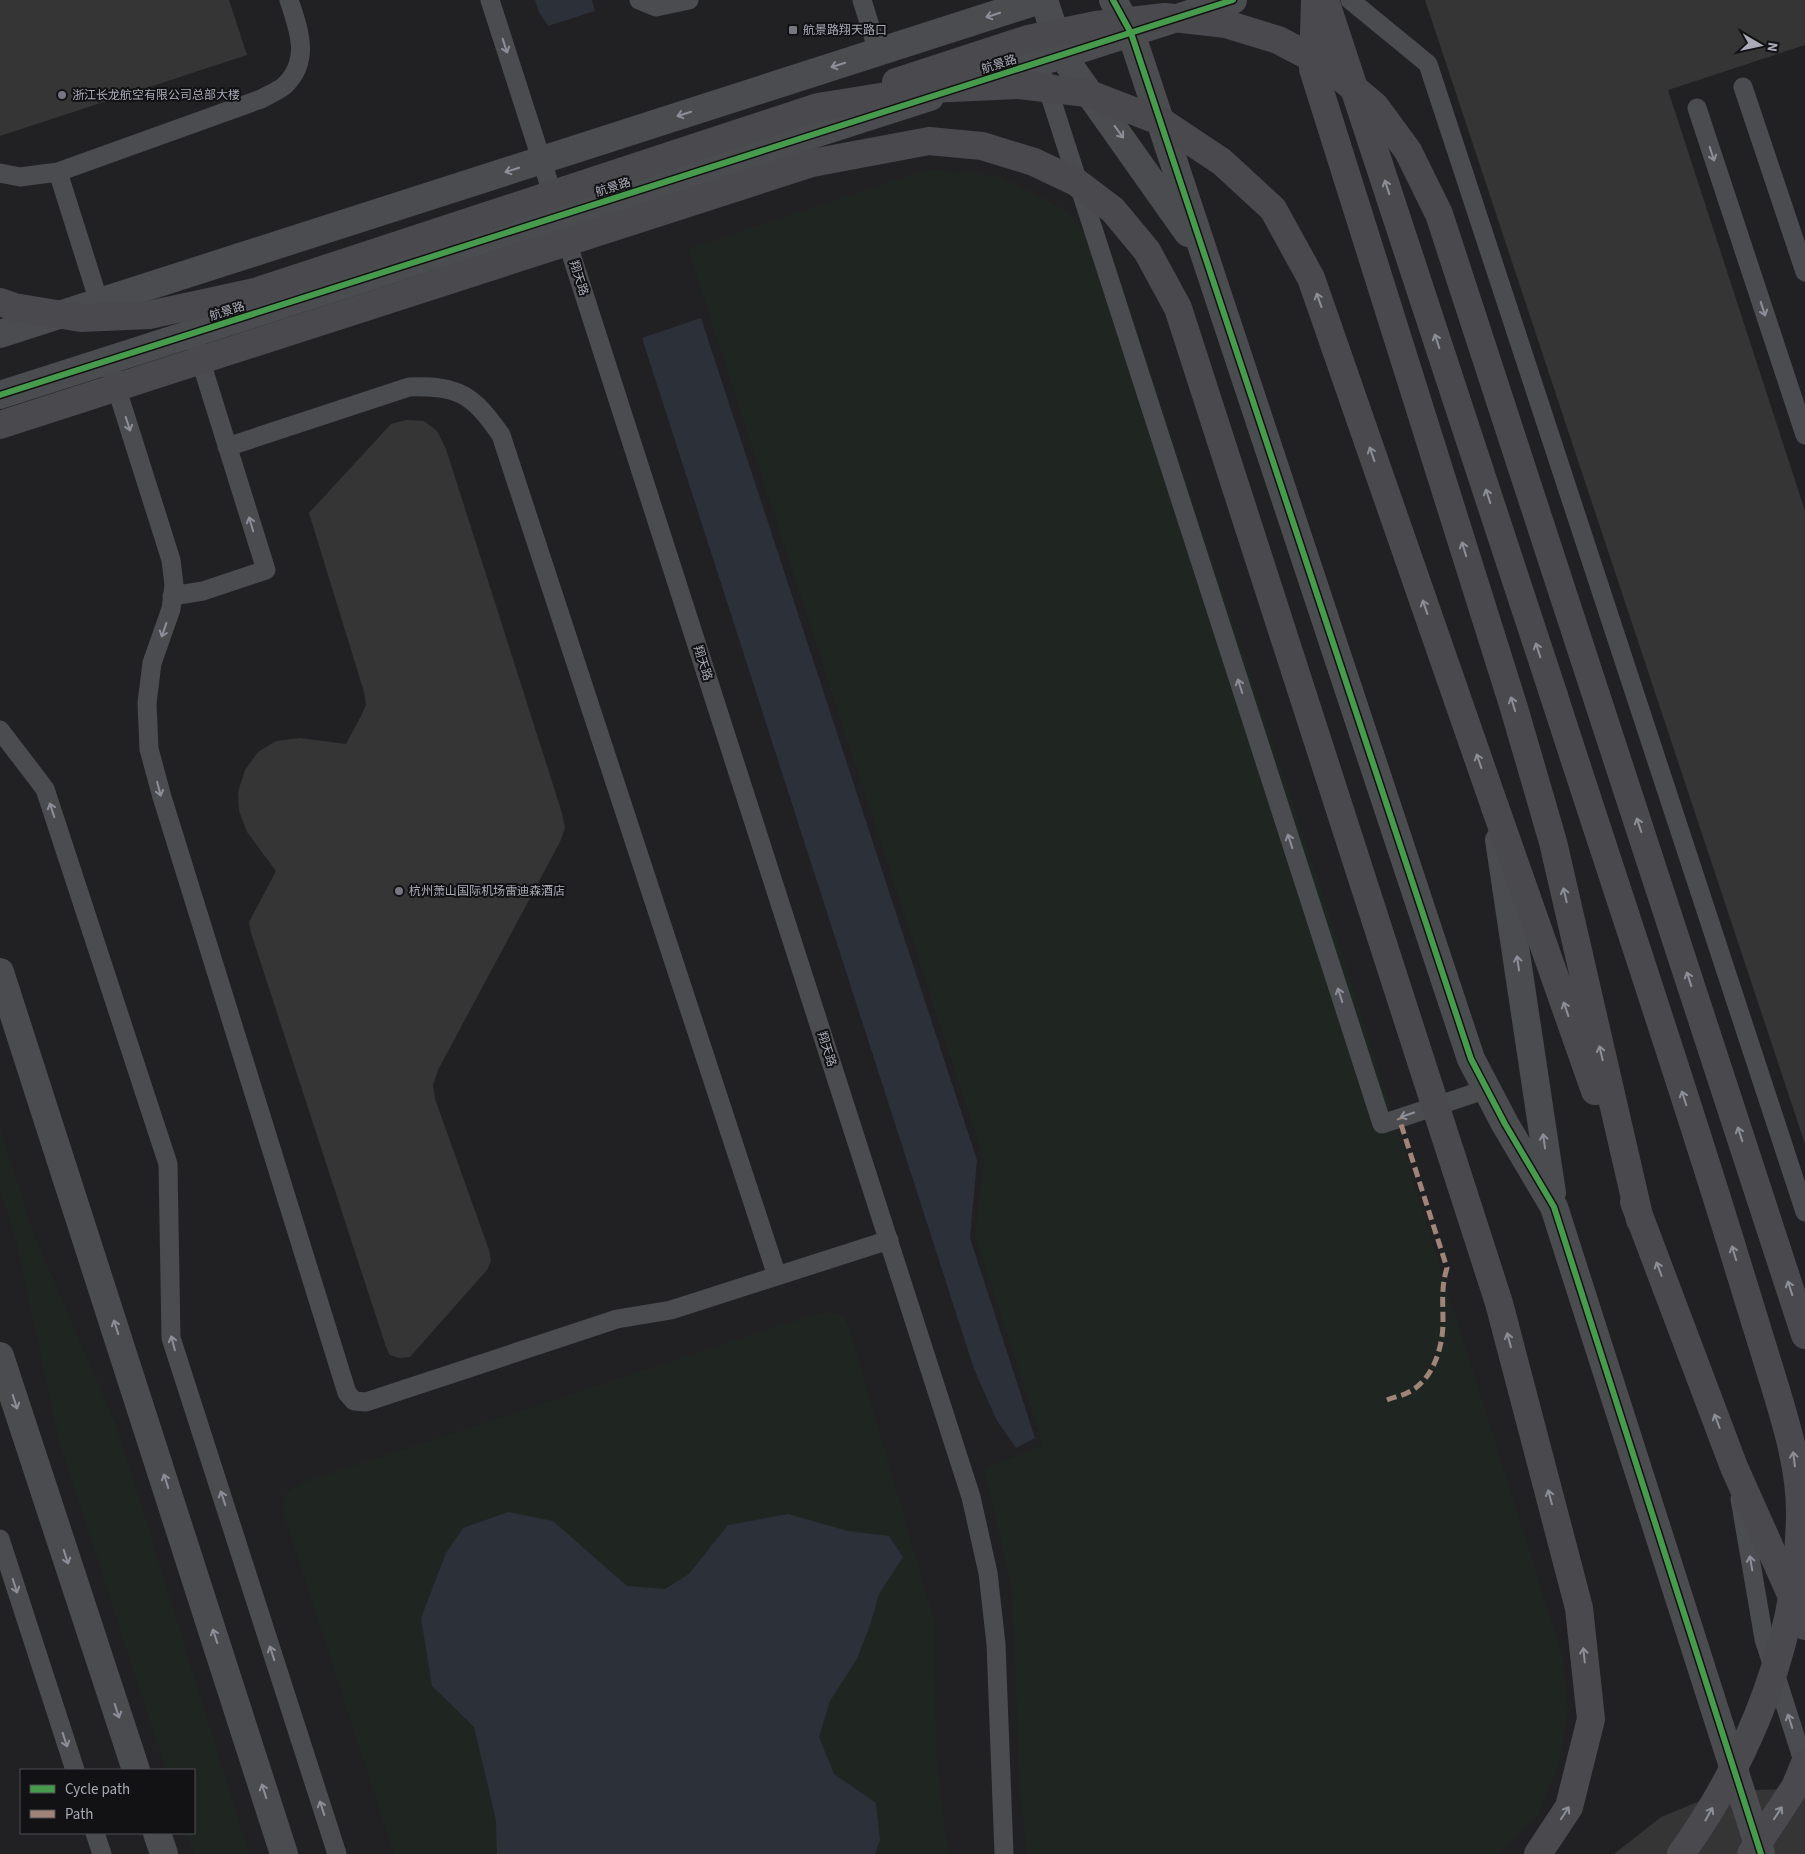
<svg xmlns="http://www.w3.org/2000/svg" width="1805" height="1854" font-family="'Source Sans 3','Noto Sans SC',sans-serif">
<rect width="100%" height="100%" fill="#171717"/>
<path fill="#212123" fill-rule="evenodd" d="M0 0H1805V1854H0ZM21 1770H194V1833H21Z"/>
<path fill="#1f2621" d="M930 169 1001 177 1062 208 1114 260 1343 957 1563 1658 1568 1713 1558 1765 1538 1815 1499 1854H1027L1020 1791 1012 1587 984 1469 1043 1445 975 1237 984 1160 688 249Z
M0 1128 33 1232 117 1427 249 1854H194L187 1833H194V1770H166L60 1444 16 1240 0 1190Z
M830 1312 843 1316 850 1330 934 1621 936 1754 948 1854H394L283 1512C283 1491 289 1489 307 1481L813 1315Z"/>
<path fill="#2b3039" d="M535 0H592L595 11 548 26 539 12Z
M701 318 977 1160 970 1238 1035 1438 1016 1448 996 1419 974 1369 642 338Z
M508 1512 553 1521 627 1586 665 1589 689 1574 728 1525 788 1514 848 1531 889 1536 903 1557 879 1594 871 1622 857 1659 830 1701 819 1737 834 1774 876 1803 880 1840 875 1854H497L496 1820 474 1727 432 1686 421 1618 446 1553 463 1528Z"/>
<path fill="#353536" d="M0 0H229L247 55 0 136Z
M1425 0H1805V45L1668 90 1805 511V1144Z
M406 420 424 421 437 431 446 449 562 813 565 828 560 842 438 1070 433 1085 435 1099 489 1250 491 1261 487 1270 417 1349 410 1357 399 1358 390 1355 386 1347 251 933 249 922 276 871 247 832 239 811 238 792 245 770 258 752 276 741 300 738 346 744 361 716 366 705 364 692 309 513 391 424Z
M1784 1789 1805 1795V1854H1614L1661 1817 1724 1791Z"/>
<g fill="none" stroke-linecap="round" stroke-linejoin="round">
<path stroke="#4b4c50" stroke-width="19" d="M490 0 556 205
M639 0 656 7 689 0
M862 0 878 52
M1350 0 1428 64 1805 1212
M1045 80 1382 1124 1487 1089
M1743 87 1805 272
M1697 108 1805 435
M58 172 99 302
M0 173 20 177 58 172 261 99C268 95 278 91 284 86 311 61 299 30 289 0
M564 232 971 1497 988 1573 996 1644 1004 1854
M108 361 171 560 174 585 171 609 152 663 147 703 149 749 162 797 347 1393 354 1401 366 1402 617 1319 671 1310 889 1240
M227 447 409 387C459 385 473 395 501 435L777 1276
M172 596 203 591 266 570 197 349
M0 730 45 789 168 1164 171 1338 337 1854
M1740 1499 1764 1639 1805 1767
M0 1539 75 1770
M95 1833 102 1854"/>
<path stroke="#4b4c50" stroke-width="28" d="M1044 0 1062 55 1188 233
M1113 0 1131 33 1471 1059 1505 1124 1554 1207 1761 1854
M975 83 1233 0
M0 334 1040 0
M0 395 930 97
M1499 840 1552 1193
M0 972 284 1854
M0 1356 136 1770
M157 1833 164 1854"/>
<path stroke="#4a4a4e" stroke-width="28" d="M1315 0 1313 69 1514 708 1553 842 1640 1220
M1325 0 1554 696
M1495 807 1595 1091
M1634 1202 1734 1467 1805 1626"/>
<path stroke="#4a4a4e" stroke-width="28" d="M896 82 1028 39 1096 25 1165 17 1226 24 1278 40 1326 65 1375 106 1408 151 1439 214 1805 1335
M0 302 14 307 81 318 149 315 255 292 818 107 930 89 1019 85 1087 93 1162 122 1222 162 1273 209 1311 278 1495 807
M0 425 812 163 929 141 982 146 1034 162 1076 182 1113 210 1147 251 1178 308 1499 1303 1579 1608 1591 1719 1569 1807 1538 1854
M1554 696C1615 885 1679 1073 1737 1263 1749 1302 1761 1341 1773 1380 1786 1423 1800 1467 1800 1512 1799 1635 1752 1755 1681 1854
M1751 1854 1795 1787 1805 1763"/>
<path stroke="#a18479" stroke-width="5" stroke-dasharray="10 5" stroke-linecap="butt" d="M1387 1400C1394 1397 1402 1396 1409 1392 1433 1380 1443 1347 1443 1322 1443 1302 1441 1287 1447 1268L1399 1118"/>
<g stroke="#121113" stroke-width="9">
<path id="cycleway" d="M1113 0 1131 33 1471 1059 1505 1124 1554 1207 1761 1854
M0 395 1233 0"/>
</g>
<use href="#cycleway" stroke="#469c4c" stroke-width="6"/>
</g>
<defs><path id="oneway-shaft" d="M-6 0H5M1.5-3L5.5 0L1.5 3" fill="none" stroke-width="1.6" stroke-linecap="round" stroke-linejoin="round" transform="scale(1.25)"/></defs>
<g stroke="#8d8e99">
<use href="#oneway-shaft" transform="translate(993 15) rotate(162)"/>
<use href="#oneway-shaft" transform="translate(505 46) rotate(72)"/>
<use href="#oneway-shaft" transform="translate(838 65) rotate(162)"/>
<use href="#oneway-shaft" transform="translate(684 114) rotate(162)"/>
<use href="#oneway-shaft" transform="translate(1119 132) rotate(54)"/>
<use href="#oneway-shaft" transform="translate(1712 154) rotate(72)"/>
<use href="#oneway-shaft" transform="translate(512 170) rotate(162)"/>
<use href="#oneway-shaft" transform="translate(1763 309) rotate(72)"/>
<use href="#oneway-shaft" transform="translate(128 424) rotate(72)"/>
<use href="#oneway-shaft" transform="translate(251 524) rotate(-107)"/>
<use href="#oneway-shaft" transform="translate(164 630) rotate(109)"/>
<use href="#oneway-shaft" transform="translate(1240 686) rotate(-108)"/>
<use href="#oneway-shaft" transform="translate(159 789) rotate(75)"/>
<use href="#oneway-shaft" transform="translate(52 810) rotate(-108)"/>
<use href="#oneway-shaft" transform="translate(1290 841) rotate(-108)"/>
<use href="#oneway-shaft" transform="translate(1518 963) rotate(-98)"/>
<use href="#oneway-shaft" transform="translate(1340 995) rotate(-108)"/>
<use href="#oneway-shaft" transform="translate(1407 1115) rotate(161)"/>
<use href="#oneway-shaft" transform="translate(1544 1141) rotate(-98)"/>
<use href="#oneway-shaft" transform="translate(116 1327) rotate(-108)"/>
<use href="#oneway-shaft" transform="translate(173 1343) rotate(-105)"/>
<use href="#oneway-shaft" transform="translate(15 1402) rotate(72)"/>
<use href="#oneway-shaft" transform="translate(166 1481) rotate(-108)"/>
<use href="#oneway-shaft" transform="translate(223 1498) rotate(-108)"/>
<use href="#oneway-shaft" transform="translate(66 1557) rotate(72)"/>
<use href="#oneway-shaft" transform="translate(1751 1563) rotate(-100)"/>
<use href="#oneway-shaft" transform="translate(15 1586) rotate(72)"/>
<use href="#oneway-shaft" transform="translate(215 1636) rotate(-108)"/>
<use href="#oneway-shaft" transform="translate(272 1653) rotate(-108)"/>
<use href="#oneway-shaft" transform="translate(117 1711) rotate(72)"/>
<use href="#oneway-shaft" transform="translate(1790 1721) rotate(-108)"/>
<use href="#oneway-shaft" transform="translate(65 1740) rotate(72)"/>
<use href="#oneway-shaft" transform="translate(264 1791) rotate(-108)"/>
<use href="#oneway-shaft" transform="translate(322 1808) rotate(-108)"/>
</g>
<g stroke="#8c8e98">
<use href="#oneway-shaft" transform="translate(1387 187) rotate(-108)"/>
<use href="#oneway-shaft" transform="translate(1319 300) rotate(-109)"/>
<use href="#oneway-shaft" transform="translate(1437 341) rotate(-108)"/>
<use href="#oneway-shaft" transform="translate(1372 454) rotate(-109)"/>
<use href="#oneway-shaft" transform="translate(1488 496) rotate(-108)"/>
<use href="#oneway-shaft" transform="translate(1464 549) rotate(-107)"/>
<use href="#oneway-shaft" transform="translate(1425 607) rotate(-109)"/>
<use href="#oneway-shaft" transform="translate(1538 650) rotate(-108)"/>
<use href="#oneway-shaft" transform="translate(1513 704) rotate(-107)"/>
<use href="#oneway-shaft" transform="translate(1479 761) rotate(-109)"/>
<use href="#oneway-shaft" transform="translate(1639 825) rotate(-108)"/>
<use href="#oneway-shaft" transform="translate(1565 895) rotate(-103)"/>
<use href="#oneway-shaft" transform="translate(1689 979) rotate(-108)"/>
<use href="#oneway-shaft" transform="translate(1566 1009) rotate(-109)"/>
<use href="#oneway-shaft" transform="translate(1601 1053) rotate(-103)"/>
<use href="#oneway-shaft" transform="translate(1684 1098) rotate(-108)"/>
<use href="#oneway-shaft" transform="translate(1740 1134) rotate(-108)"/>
<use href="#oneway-shaft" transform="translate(1734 1253) rotate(-107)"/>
<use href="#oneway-shaft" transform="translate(1659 1269) rotate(-111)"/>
<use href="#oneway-shaft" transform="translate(1790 1288) rotate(-108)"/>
<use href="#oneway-shaft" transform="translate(1509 1340) rotate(-105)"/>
<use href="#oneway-shaft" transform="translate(1717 1421) rotate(-111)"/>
<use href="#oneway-shaft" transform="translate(1794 1459) rotate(-97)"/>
<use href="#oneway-shaft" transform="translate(1550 1497) rotate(-105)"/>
<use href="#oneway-shaft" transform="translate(1584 1655) rotate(-96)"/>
<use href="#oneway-shaft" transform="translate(1565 1813) rotate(-57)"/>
<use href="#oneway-shaft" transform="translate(1778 1813) rotate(-57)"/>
<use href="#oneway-shaft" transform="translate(1709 1814) rotate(-61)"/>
</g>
<g fill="#767780" stroke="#121113" stroke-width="2">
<rect x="788" y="25" width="10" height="10" rx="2.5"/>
<circle cx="62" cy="95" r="5"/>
<circle cx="399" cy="891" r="5"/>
</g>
<g text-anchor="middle" stroke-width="4" stroke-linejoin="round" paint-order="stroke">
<g font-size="12" fill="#a9abb8" stroke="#121113" text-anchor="start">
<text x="803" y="34">航景路翔天路口</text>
<text x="72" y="99">浙江长龙航空有限公司总部大楼</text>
<text x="409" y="895">杭州萧山国际机场雷迪森酒店</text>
</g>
<g font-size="12" fill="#a9abb8" stroke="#121113">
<text transform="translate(999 64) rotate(-18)" y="4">航景路</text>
<text transform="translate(613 187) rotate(-18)" y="4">航景路</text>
<text transform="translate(579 278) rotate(72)" y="4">翔天路</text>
<text transform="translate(227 311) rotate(-18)" y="4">航景路</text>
<text transform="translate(703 663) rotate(72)" y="4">翔天路</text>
<text transform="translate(827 1049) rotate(72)" y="4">翔天路</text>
</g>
</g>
<rect x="20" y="1769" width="175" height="65" fill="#121113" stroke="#4e4f55"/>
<rect x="30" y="1785" width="25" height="8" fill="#469c4c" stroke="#4e4f55"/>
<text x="65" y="1794" font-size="15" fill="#a9abb8">Cycle path</text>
<rect x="30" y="1810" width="25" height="8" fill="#a18479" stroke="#4e4f55"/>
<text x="65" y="1819" font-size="15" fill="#a9abb8">Path</text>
<g transform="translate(1760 45) rotate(99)" stroke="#121113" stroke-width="4" paint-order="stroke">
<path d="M0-4L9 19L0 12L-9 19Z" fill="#a9abb8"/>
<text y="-8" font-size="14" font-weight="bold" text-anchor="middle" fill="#a9abb8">N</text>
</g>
</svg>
